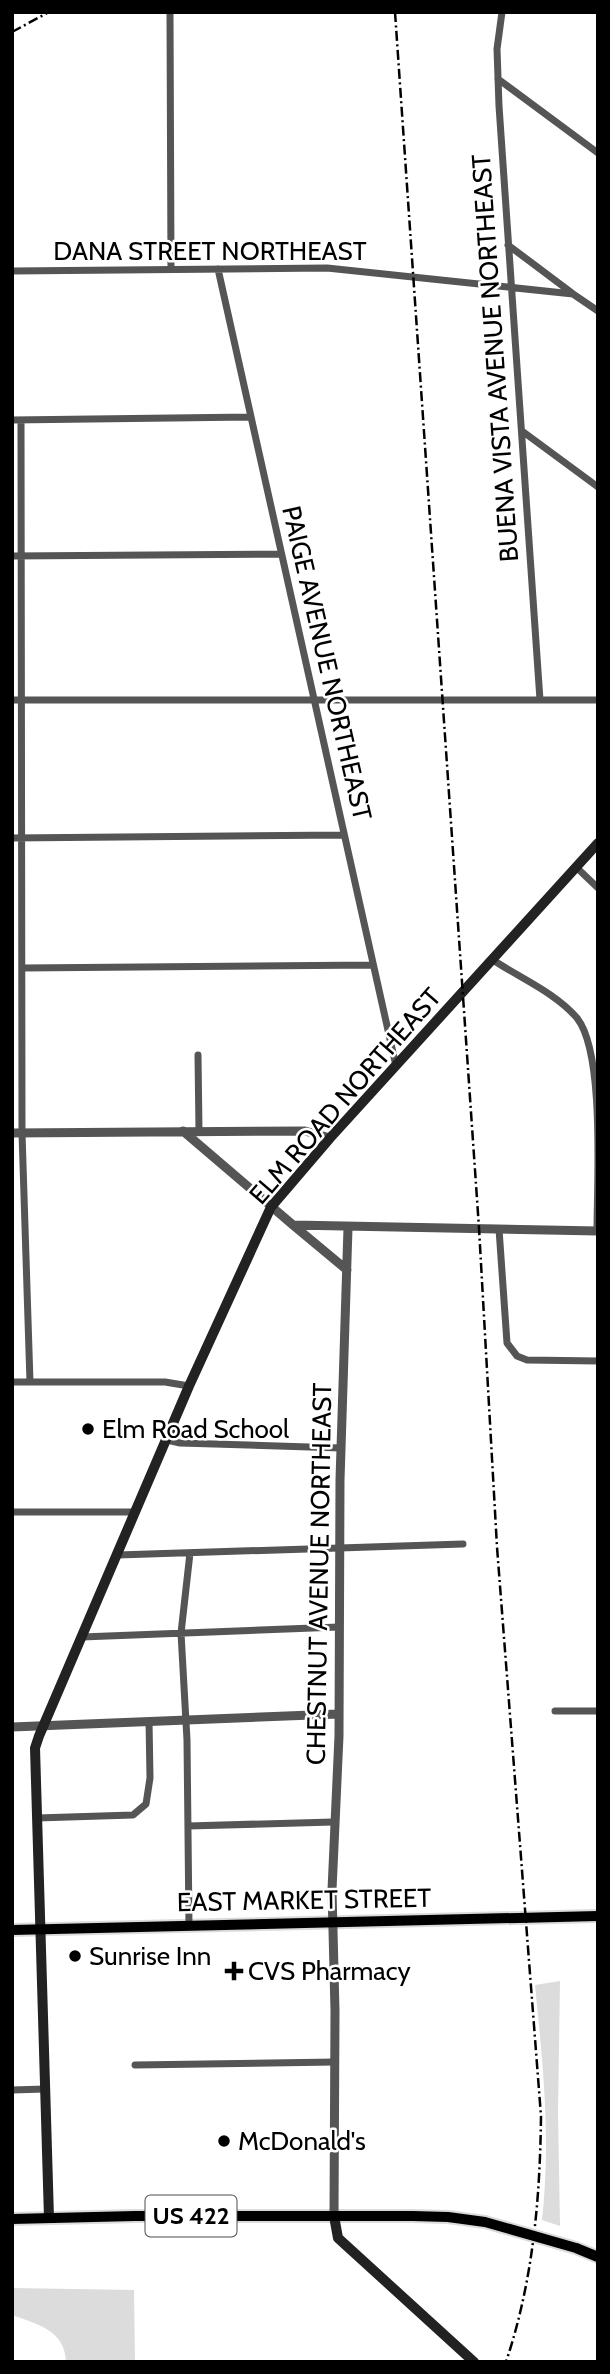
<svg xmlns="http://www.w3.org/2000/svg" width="610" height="2374" font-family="Cabin,sans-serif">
<rect width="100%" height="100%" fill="#fff"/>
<path fill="#dcdcdc" d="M560 1981 558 2112 560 2226 542 2220C551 2139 543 2065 535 1985Z
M12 2288 134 2290 135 2362H66C65 2330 37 2324 12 2315Z"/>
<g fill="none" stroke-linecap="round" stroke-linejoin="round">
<g stroke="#dbdbdb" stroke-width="14">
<path id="primary" d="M12 1930 598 1916
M12 2219 135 2216H413L448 2217 485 2222
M576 2248 598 2257"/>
</g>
<path stroke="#555" stroke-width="7" d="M170 12 171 269
M502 12 497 49 499 106 540 700
M498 79 598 153
M508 245 572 293
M218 269 396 1066
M12 271 327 268 573 294 598 311
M12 420 251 417
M21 420 22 1133 30 1382
M522 431 598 487
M12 556 281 554
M12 700H598
M12 838 344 835
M576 867 598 888
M493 960C520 978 556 993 577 1018 605 1053 597 1183 597 1231
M23 968 373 965
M198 1055 199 1131
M499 1229 507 1343 517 1356 527 1360 598 1361
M12 1382H165L189 1386
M167 1440 180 1443 341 1448
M12 1512H136
M118 1555 463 1544
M82 1637 339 1627
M555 1711H598
M37 1818 133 1815 146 1804 150 1778 149 1721
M188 1826 333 1822
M189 1925 187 1740 181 1633 190 1553
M135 2065 335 2062
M12 2090 45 2089"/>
<path stroke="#555" stroke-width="9" d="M183 1131 293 1225 598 1231
M12 1133 305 1131 330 1138
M293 1225 347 1270
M12 1727 338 1714
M334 2216 335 2011 332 1890 339 1736 340 1480 348 1228"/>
<path stroke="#222" stroke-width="10" d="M334 2216 338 2238 474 2362
M49 2218 35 1748 39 1736 189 1386 271 1207 330 1138 598 843"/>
<use href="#primary" stroke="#000" stroke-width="10"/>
<path stroke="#000" stroke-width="2.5" stroke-dasharray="10 3.5 2 3.5" stroke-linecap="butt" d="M395 12 479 1228 497 1547 541 2116C540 2200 533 2281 506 2362
M12 32 49 12"/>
<g stroke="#dbdbdb" stroke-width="14" stroke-linecap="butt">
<path id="primary-bridge" d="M485 2222 576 2248"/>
</g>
<use href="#primary-bridge" stroke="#000" stroke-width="10"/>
</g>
<g fill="#000" stroke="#fff" stroke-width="2.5">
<circle cx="88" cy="1429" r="7"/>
<circle cx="75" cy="1956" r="7"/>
<path d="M230.5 1960.5h7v7h7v7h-7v7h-7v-7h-7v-7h7z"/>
<circle cx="224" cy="2141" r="7"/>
</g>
<g text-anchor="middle" stroke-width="5" stroke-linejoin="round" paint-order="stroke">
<rect fill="#fff" stroke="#4c4c4c" stroke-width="2" x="145.5" y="2195.5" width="91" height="41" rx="5"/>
<g font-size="24" font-weight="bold" fill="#000">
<text x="191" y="2224">US 422</text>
</g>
<g font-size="26" fill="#000" stroke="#fff">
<text x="210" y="260">DANA STREET NORTHEAST</text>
<text transform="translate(495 358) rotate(-94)" y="9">BUENA VISTA AVENUE NORTHEAST</text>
<text transform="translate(327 663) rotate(77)" y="9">PAIGE AVENUE NORTHEAST</text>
<text transform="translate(345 1096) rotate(-49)" y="9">ELM ROAD NORTHEAST</text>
<text transform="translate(319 1574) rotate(-89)" y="9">CHESTNUT AVENUE NORTHEAST</text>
<text transform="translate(304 1900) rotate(-1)" y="9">EAST MARKET STREET</text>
</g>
<g font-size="26" fill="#000" stroke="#fff" text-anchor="start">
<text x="102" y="1438">Elm Road School</text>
<text x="89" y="1965">Sunrise Inn</text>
<text x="248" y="1980">CVS Pharmacy</text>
<text x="238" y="2150">McDonald's</text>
</g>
</g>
<rect width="610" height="2374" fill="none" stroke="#000000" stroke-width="28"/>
</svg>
